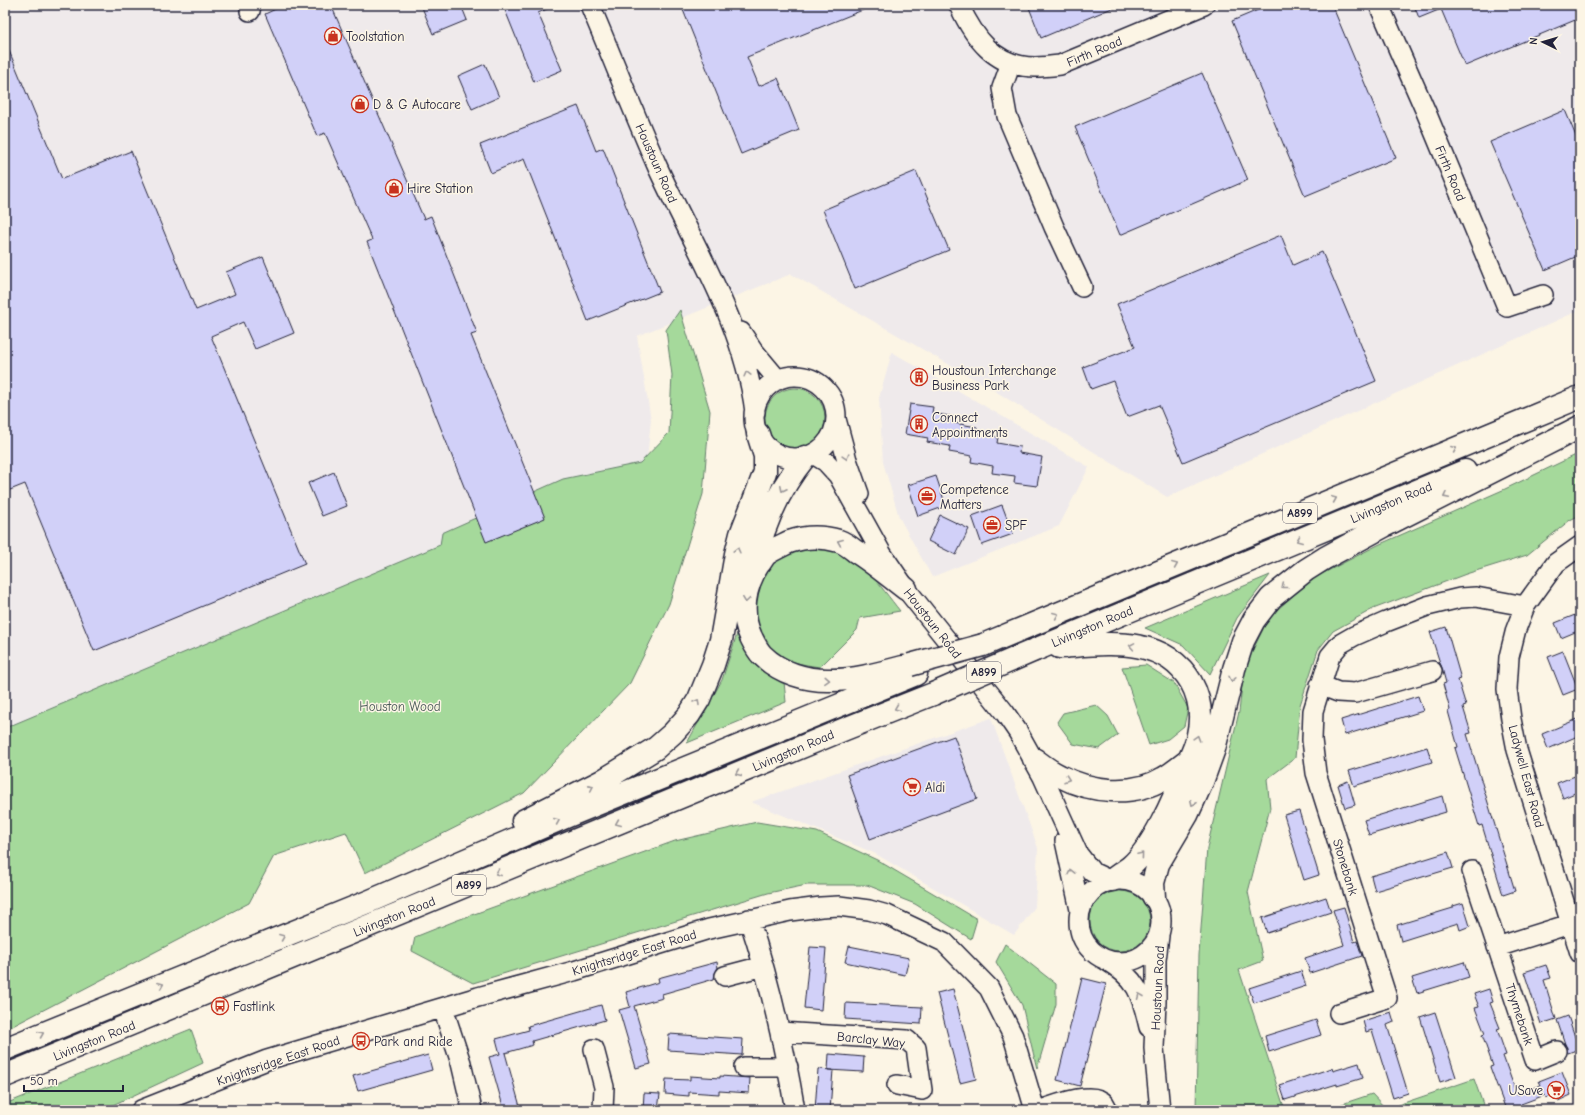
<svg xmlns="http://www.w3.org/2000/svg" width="1585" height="1115" font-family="'Comic Neue',sans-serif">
<rect width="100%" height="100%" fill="#fcf5e5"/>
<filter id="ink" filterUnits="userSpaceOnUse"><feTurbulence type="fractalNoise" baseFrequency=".025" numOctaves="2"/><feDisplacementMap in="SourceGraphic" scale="8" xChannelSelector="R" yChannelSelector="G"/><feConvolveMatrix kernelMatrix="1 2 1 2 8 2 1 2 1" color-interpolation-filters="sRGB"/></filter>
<g filter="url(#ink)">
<path fill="#efeaeb" d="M5 5H1580V310L1167 497 990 388 791 274 637 336 651 420 631 616 5 844Z
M892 352 1089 467 1059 526 932 577 899 517 883 462 879 398Z
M991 718 1038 848 1035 907 1014 935 874 853 751 802Z"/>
<path fill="#a5d99b" stroke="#647e6b" d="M680 310 710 411 703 494 669 604 630 683 524 793 365 873 346 832 274 856 249 903 5 1030V728L440 545 442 533 563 479 640 463 669 433 672 375 666 330Z
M765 418a30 30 0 1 1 60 0a30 30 0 1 1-60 0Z
M1580 453V515L1570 520 1527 555 1466 574 1373 609 1333 631 1318 650 1300 705 1295 758 1267 779 1270 808 1248 892 1263 961 1239 970 1285 1110H1196L1199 955 1207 848 1239 712 1244 668 1269 617 1312 579 1378 545 1505 489Z
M811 546C817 546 823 546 829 548 862 557 880 586 900 611L860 618 857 630 820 667C805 665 781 661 771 651 757 636 749 611 755 591 758 579 767 567 777 558 783 553 802 549 811 546Z
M1270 575 1237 618 1210 674 1183 645 1145 628Z
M737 634 756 666 784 682 786 702 687 743 722 680Z
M1146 665 1174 683 1188 708 1184 726 1168 739 1149 745 1122 667Z
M1096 705 1108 716 1118 735 1099 749 1073 744 1057 722 1063 713Z
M757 822 817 832 877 860 977 919 971 939 915 904 867 885H807L768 893 473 983 412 951 415 937 455 921 675 841Z
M1090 921a30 30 0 1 1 60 0a30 30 0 1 1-60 0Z
M1005 944 1056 984V1004L1037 1069 1022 1005 996 962Z
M191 1029 203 1063 102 1110H5V1104Z
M1474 1079 1485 1110H1324L1372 1094 1386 1109Z"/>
<path fill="#d1d0f8" stroke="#22223b" d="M284 5H331L424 219 431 216 477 333 471 335 545 518 486 542 367 242 372 240 325 133 317 136 265 14Z
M421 5H461L467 20 433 34Z
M503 5H556L538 13 562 70 534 82Z
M681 5H875L747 57 759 86 778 78 799 130 741 154Z
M1028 5H1119L1041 38Z
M1270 5H1332L1396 158 1305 196 1232 21Z
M1414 5H1580V18L1465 66 1441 9 1419 18Z
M5 41 62 179 131 151 196 310 235 294 226 272 263 257 294 333 255 349 243 322 211 336 305 564 94 651 25 484 5 492Z
M485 64 499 97 472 109 458 76Z
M1202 73 1248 180 1120 235 1075 127Z
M578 106 596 151 603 148 660 292 588 321 524 159 491 173 480 145Z
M1565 110 1580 146V255L1545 270 1490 142Z
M916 171 949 250 855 289 823 210Z
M1281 235 1293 265 1322 252 1376 381 1183 462 1159 405 1127 417 1113 381 1091 389 1083 367 1135 347 1117 304Z
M910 404 933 407 932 413 955 417 954 423 977 427 976 433 998 437 997 443 1020 447 1019 453 1042 457 1037 486 1014 483 1015 476 992 473 993 466 971 462 972 456 949 452 950 446 927 442 928 438 905 434Z
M334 472 347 506 322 516 308 483Z
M936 476 946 506 918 516 908 485Z
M1002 505 1013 534 982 545 972 516Z
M940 515 969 529 956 555 928 541Z
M1580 613V630L1561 638 1555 623Z
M1446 627 1461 679 1458 680 1466 706 1463 707 1471 733 1467 734 1515 891 1503 895 1482 825 1479 826 1455 748 1458 747 1448 711 1450 710 1443 684 1446 683 1442 668 1440 663 1430 632Z
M1563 651 1578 689 1563 695 1548 657Z
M1418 696 1423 711 1345 735 1341 720Z
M1580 718V735L1548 749 1542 734Z
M954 736 977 799 870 839 847 775Z
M1427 747 1432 762 1354 786 1349 771Z
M1580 774V791L1563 798 1557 783Z
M1348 781 1355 805 1345 808 1338 785Z
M1442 796 1446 812 1369 835 1364 820Z
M1299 811 1319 875 1304 880 1284 815Z
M1448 852 1453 868 1375 891 1371 876Z
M1326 897 1331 912 1267 933 1262 918Z
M1463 903 1470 926 1460 930 1458 923 1401 941 1397 925 1453 908V906Z
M1344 907 1354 942 1357 941 1362 956 1310 973 1305 958 1344 945 1333 910Z
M849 946 909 958 905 975 845 962Z
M810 947 826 948 821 1010 804 1008Z
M717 962 718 968 715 973 714 979 662 994 663 998 634 1006 651 1064 636 1068 619 1010 630 1007 626 992 659 982 658 978Z
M1464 962 1469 977 1417 993 1412 978Z
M1546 965 1551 978 1544 980 1556 1019 1541 1024 1524 972Z
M1301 971 1306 986 1254 1003 1249 988Z
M1082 978 1106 984 1080 1086 1057 1080Z
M953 989 976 1079 960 1083 937 993Z
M1489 989 1493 1002 1490 1003 1500 1028 1497 1029 1506 1055 1503 1056 1517 1095 1541 1085 1539 1081 1562 1072 1571 1095 1558 1101 1555 1095 1546 1098 1545 1095 1521 1104 1523 1110H1506L1490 1067 1493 1066 1482 1035 1485 1034 1475 1008 1479 1007 1474 994Z
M846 1003 922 1007 921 1024 845 1019Z
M601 1005 605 1020 532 1041 533 1045 505 1053 521 1110H504L489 1057 500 1054 496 1039 529 1030 528 1026Z
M1391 1012 1394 1022 1387 1025 1408 1093 1393 1098 1372 1030 1366 1032 1363 1021Z
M1435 1012 1456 1077 1440 1082 1420 1017Z
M1568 1016 1579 1049 1568 1053 1557 1020Z
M1316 1020 1321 1035 1269 1052 1265 1036Z
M669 1034 743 1039 742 1055 668 1050Z
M829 1054 864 1057 863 1072 828 1070Z
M428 1055 432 1070 358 1091 353 1076Z
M1359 1063 1363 1078 1337 1086V1084L1285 1100 1280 1085 1332 1068 1333 1071Z
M818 1069 833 1070 830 1110H815Z
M690 1076 720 1078V1076L750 1078 749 1093 719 1091V1094L689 1092V1096L665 1094 666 1079 690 1080Z
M644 1093 660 1094 658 1110H643Z"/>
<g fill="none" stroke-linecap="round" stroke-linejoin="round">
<g stroke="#22223b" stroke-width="22">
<path id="minor" d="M590 5C613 59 634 114 658 168 694 247 744 324 755 412
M959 5C974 38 995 67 1035 67 1043 67 1052 66 1060 65L1204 5
M1379 5 1426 112 1507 307 1543 295
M250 11 251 5
M1011 63 1002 88 1007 116 1054 227 1082 287
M741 332 753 350 778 380
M754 417a41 41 0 1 1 82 0a41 41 0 1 1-82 0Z
M836 419 847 460 859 494
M813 454 826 462 838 475 882 554 906 589 1005 713 1018 732 1043 777 1078 854 1092 872 1109 880
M1580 546 1556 563 1525 606 1516 629 1509 657 1507 689 1511 719 1517 750 1580 953
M1320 685 1338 692 1355 693 1432 671
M1065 841 1080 910
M1472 871 1535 1060 1557 1051
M1079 921a41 41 0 1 1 82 0a41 41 0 1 1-82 0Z
M749 919C770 982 784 1045 795 1110
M1159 936 1156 960V1002L1154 1048 1160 1110
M1497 947 1570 924
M1106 960C1137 979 1141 992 1149 1027
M725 976 763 966
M443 1008 461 1063 472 1110
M1339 1013 1387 998 1316 773 1312 740 1313 711 1330 656 1340 644 1354 636 1386 622 1427 606 1460 598 1476 597 1525 606
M780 1032 907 1040 916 1048 922 1090 897 1085
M594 1049 604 1087 603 1110
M744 1067H788
M141 1110 267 1060 478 997 574 971 709 929 790 911 821 907 839 906 869 910 887 915 944 942 989 988 1013 1036 1035 1110
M1040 1110C1054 1106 1103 1085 1107 1110"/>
</g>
<g stroke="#22223b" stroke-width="25">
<path id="major" d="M753 569C762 528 778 490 805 457
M983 645 1580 397
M1059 647C1105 644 1163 634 1191 682 1200 698 1202 717 1198 735 1196 748 1188 761 1183 774 1174 800 1152 848 1131 866 1125 871 1118 875 1112 880
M1035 650 1465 471
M903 667C880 673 856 680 832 680 807 681 780 673 762 655 757 650 754 643 751 637 740 613 744 587 758 565 761 562 763 558 765 555 772 550 781 546 789 542 806 536 822 536 839 541 845 543 850 547 855 551 873 562 889 576 906 589
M1034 759C1042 765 1051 772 1060 776 1090 792 1133 797 1164 778 1173 773 1181 766 1189 760
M523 821 602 781 656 748 673 733 689 715 699 699 713 665 721 640 736 554 741 534 765 472V456L758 434
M1154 897 1153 883 1158 864 1187 815 1202 782 1214 749 1234 669 1243 641 1254 620 1271 598 1306 570 1325 558 1384 526 1580 427
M5 1049 370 901 568 816 916 674
M5 1076 845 729 933 694"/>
</g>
<use href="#minor" stroke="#fcf5e5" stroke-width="19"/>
<use href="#major" stroke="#fcf5e5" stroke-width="22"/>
<g stroke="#22223b" stroke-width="25" stroke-linecap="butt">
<path id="major-bridge" d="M910 665 983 645
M933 694 1035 650"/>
</g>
<use href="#major-bridge" stroke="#fcf5e5" stroke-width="22"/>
</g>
<defs><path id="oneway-chevron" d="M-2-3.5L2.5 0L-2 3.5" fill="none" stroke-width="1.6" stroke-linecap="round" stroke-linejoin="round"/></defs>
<g stroke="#9a9698">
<use href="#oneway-chevron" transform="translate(747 374) rotate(-104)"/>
<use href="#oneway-chevron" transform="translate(1454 449) rotate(-23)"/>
<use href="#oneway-chevron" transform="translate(846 457) rotate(73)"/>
<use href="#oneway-chevron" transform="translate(783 489) rotate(116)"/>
<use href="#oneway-chevron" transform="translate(1446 496) rotate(153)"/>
<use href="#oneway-chevron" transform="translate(1334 499) rotate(-23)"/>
<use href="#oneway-chevron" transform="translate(1299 540) rotate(157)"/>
<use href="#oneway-chevron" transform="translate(840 542) rotate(-158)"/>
<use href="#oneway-chevron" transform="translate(737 550) rotate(-76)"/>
<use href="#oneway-chevron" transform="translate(1175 565) rotate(-23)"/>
<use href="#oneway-chevron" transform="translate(1284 586) rotate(141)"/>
<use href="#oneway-chevron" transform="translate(746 600) rotate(98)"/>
<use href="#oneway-chevron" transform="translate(1056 615) rotate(-23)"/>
<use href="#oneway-chevron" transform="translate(1132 646) rotate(-170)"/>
<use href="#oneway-chevron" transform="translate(1232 679) rotate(103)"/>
<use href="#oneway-chevron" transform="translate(827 680) rotate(3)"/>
<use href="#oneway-chevron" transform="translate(697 702) rotate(-59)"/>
<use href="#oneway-chevron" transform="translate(897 708) rotate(158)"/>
<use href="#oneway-chevron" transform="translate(1197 738) rotate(-73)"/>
<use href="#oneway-chevron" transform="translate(738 773) rotate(157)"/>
<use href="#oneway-chevron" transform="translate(1067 779) rotate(19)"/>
<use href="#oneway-chevron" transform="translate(591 787) rotate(-26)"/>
<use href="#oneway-chevron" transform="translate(1193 803) rotate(115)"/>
<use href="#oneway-chevron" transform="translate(557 821) rotate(-23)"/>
<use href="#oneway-chevron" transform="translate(618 823) rotate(157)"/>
<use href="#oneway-chevron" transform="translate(1141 855) rotate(-50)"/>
<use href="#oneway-chevron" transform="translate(1071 872) rotate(-103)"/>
<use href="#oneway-chevron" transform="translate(498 873) rotate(158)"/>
<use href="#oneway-chevron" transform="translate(282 937) rotate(-22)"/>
<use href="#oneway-chevron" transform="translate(161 985) rotate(-22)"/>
<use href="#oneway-chevron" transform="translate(1140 996) rotate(-112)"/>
<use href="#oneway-chevron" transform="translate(41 1034) rotate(-22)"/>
</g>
</g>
<defs>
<g id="shop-ring" transform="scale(0.9)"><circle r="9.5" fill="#fcf5e5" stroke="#c8321e" stroke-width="1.5"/><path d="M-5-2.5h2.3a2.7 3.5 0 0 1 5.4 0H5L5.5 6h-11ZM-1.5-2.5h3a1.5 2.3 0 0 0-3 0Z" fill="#c8321e"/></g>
<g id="building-ring" transform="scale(0.9)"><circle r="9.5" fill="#fcf5e5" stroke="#c8321e" stroke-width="1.5"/><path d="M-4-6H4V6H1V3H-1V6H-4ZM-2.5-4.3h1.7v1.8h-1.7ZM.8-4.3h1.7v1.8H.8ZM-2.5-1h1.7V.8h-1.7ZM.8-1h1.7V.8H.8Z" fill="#c8321e"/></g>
<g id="office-ring" transform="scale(0.9)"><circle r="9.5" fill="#fcf5e5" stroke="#c8321e" stroke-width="1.5"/><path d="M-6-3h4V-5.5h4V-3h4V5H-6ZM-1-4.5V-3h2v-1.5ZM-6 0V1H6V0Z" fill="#c8321e"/></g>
<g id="supermarket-ring" transform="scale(0.9)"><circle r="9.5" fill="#fcf5e5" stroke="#c8321e" stroke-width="1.5"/><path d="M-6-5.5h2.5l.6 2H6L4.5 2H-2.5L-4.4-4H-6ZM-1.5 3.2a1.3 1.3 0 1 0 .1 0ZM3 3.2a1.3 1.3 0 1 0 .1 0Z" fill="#c8321e"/></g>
<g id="bus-ring" transform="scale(0.9)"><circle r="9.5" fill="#fcf5e5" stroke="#c8321e" stroke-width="1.5"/><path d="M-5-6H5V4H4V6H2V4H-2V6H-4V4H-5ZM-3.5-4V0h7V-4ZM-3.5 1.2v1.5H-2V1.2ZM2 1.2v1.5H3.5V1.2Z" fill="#c8321e"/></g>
</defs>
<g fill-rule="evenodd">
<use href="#shop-ring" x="333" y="36"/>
<use href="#shop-ring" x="360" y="104"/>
<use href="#shop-ring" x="394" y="188"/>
<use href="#building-ring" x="919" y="377"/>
<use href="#building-ring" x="919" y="424"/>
<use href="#office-ring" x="927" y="496"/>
<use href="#office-ring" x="992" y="525"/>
<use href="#supermarket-ring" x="912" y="787"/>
<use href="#bus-ring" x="220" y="1006"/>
<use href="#bus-ring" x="361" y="1041"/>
<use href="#supermarket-ring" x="1556" y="1090"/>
</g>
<g text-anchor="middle" stroke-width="3" stroke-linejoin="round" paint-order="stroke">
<g fill="#fcf5e5" stroke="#63616e" stroke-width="1">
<rect x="1283" y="503" width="34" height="20" rx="3"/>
<rect x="967" y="662" width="34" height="20" rx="3"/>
<rect x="452" y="875" width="34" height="20" rx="3"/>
</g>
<g font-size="12" font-weight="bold" fill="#22223b">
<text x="1300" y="517">A899</text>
<text x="984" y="676">A899</text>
<text x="469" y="889">A899</text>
</g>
<g font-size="13" fill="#22223b" stroke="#fcf5e5" text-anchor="start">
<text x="346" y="41">Toolstation</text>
<text x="373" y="109">D &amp; G Autocare</text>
<text x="407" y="193">Hire Station</text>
<text x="932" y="375">Houstoun Interchange<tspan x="932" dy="15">Business Park</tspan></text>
<text x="932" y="422">Connect<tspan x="932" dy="15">Appointments</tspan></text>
<text x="940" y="494">Competence<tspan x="940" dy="15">Matters</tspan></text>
<text x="1005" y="530">SPF</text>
<text x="925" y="792">Aldi</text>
<text x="233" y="1011">Fastlink</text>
<text x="374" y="1046">Park and Ride</text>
<text x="1543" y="1095" text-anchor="end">USave</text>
</g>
<g font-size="13" fill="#22223b" stroke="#fcf5e5">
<text transform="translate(1094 51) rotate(-23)" y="5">Firth Road</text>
<text transform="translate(657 163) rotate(66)" y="5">Houstoun Road</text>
<text transform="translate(1451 173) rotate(67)" y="5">Firth Road</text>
<text transform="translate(1391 502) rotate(-23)" y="5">Livingston Road</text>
<text transform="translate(933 623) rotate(52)" y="5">Houstoun Road</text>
<text transform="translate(1092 626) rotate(-23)" y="5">Livingston Road</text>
<text transform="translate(793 750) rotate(-23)" y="5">Livingston Road</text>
<text transform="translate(1527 776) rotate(75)" y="5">Ladywell East Road</text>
<text transform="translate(1346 867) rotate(73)" y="5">Stonebank</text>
<text transform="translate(394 916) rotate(-22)" y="5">Livingston Road</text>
<text transform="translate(634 952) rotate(-17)" y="5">Knightsridge East Road</text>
<text transform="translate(1157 988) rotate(-87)" y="5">Houstoun Road</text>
<text transform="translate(1520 1014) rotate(72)" y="5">Thymebank</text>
<text transform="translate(871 1039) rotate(6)" y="5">Barclay Way</text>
<text transform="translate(94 1040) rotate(-22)" y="5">Livingston Road</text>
<text transform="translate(278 1060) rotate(-19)" y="5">Knightsridge East Road</text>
</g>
<g font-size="13" fill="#495958" stroke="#fcf5e5">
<text x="400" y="711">Houston Wood</text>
</g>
</g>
<rect width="1585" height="1115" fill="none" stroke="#fcf5e5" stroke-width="20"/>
<rect x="10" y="10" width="1565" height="1095" fill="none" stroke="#22223b" stroke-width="1.5" filter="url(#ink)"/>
<g transform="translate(1543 42) rotate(275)" stroke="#fcf5e5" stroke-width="3" paint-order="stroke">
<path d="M0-3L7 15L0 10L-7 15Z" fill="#22223b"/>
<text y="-6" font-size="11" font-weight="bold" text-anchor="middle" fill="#22223b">N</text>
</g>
<path d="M24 1085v6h99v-6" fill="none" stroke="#22223b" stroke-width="2"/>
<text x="30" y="1085" font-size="12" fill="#22223b" stroke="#fcf5e5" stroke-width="3" paint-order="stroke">50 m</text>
</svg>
